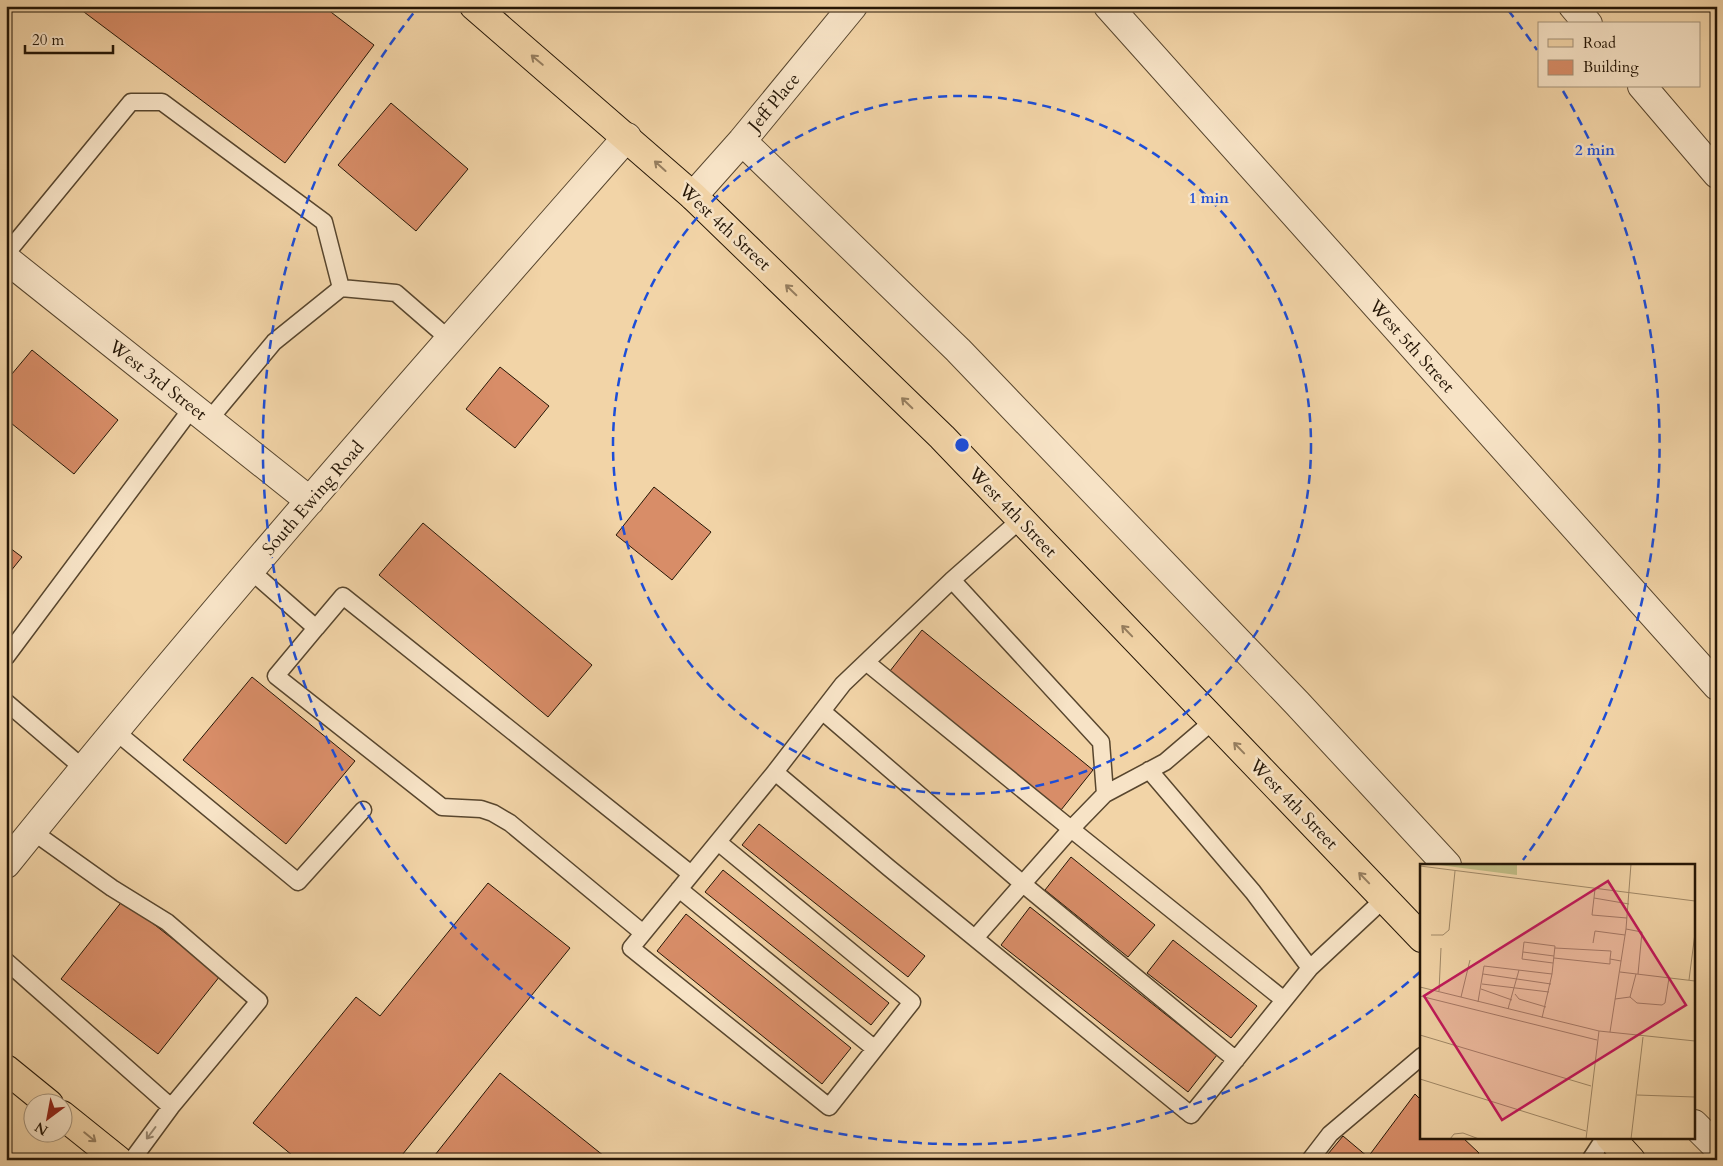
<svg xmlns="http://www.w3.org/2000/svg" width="1723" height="1166" font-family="Cardo,serif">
<rect width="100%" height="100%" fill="#f2d4a7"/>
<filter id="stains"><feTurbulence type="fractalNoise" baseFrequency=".004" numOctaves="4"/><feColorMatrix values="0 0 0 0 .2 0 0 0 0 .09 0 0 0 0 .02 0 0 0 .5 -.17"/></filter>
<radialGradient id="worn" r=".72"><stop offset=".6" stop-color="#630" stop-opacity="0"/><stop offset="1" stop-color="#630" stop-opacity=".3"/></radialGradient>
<path fill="#d88d68" stroke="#251606" d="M76 6H323L374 45 285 163Z
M391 103 468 169 416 231 338 165Z
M32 350 118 420 74 474 6 419V381Z
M500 367 549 406 515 448 466 409Z
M654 487 711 532 672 580 616 535Z
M423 523 592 665 548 717 379 575Z
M6 545 22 557 6 577Z
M922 630 1093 770 1061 810 890 671Z
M252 677 355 761 286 844 183 760Z
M759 824 925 956 908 977 742 845Z
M1071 857 1155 925 1128 957 1045 890Z
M723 870 889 1003 871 1025 705 892Z
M488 883 570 948 398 1160H298L253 1123 356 997 380 1016Z
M123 900 220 976 158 1054 61 979Z
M1030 907 1217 1055 1188 1092 1001 945Z
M686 914 851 1048 822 1084 657 951Z
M1173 940 1257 1006 1231 1038 1147 973Z
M500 1073 609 1160H431Z
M1415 1094 1422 1101V1137H1462L1479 1153 1474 1160H1323L1343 1136 1368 1157Z"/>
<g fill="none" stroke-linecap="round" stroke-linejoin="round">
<g stroke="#58462e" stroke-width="19">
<path id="service" d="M6 254 131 102H162L324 222 341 288
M209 420 274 342 341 288 396 293 449 339
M251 571 316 628 343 596 691 874
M952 580 1101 742 1105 794
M316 628 276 676 442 807 481 809 493 813 510 823 643 933
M6 657 192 408
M866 662 1071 829 1284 1000
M6 702 83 768
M822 711 1023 884 1236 1060
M115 731 298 882 363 810
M1149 770 1253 892 1310 968
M775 772 843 684 952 580 1020 520
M32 831 112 888 167 922 259 1001 171 1107 132 1160
M718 842 912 1002 829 1107 631 948 775 772 889 868 1191 1115 1310 968 1384 899
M679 889 875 1049
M975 938 1071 829 1105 794 1165 762 1213 721
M6 961 171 1107
M1310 1160 1330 1134 1422 1056
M1590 1160 1605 1137"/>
</g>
<g stroke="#58462e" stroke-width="30">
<path id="minor" d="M1108 6 1717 686
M1573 6 1588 24
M1642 86 1717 174
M742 141 958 350 1297 703 1447 865
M693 196 742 141 853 6
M6 259 310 501
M6 864C206 616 417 376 627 137
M1694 1124 1717 1147"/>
</g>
<g stroke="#251606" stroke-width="30">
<path id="primary" d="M474 6 693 196 942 437 1422 938
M6 1069 49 1104
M62 1115 118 1160
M1610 1137 1631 1160"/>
</g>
<use href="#service" stroke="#f7e3c6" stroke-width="16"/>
<use href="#minor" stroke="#f7e3c6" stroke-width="28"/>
<use href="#primary" stroke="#f2d4a7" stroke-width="28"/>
</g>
<defs><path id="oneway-shaft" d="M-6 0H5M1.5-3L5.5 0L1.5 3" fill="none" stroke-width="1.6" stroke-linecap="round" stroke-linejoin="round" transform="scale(1.25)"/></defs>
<g stroke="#967e5f">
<use href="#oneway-shaft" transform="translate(537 60) rotate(-140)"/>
<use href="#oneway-shaft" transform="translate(660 166) rotate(-138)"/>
<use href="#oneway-shaft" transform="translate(791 290) rotate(-136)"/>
<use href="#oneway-shaft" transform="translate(907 403) rotate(-136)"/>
<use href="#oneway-shaft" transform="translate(1127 631) rotate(-134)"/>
<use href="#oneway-shaft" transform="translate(1239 748) rotate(-134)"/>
<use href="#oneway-shaft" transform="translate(1364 878) rotate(-134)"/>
<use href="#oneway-shaft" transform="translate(90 1137) rotate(39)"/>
</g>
<use stroke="#988770" href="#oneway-shaft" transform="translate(151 1133) rotate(127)"/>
<g fill="none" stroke="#1d4ed8" stroke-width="2.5" stroke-dasharray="9 6">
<circle cx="962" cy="445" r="349"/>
<path d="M1420 972A698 698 0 0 1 416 10M1508 10A698 698 0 0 1 1537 50M1563 91A698 698 0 0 1 1523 860"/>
</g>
<g text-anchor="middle" stroke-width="5" stroke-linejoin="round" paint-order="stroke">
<g font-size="18" fill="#251606" stroke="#f7e3c6">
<text transform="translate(774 102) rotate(-50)" y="6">Jeff Place</text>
<text transform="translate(725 227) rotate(43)" y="6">West 4th Street</text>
<text transform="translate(1412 346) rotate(48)" y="6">West 5th Street</text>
<text transform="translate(158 380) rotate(38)" y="6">West 3rd Street</text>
<text transform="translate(313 498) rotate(-49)" y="6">South Ewing Road</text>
<text transform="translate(1013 512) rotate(46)" y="6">West 4th Street</text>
<text transform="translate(1294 804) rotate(46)" y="6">West 4th Street</text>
</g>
</g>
<g transform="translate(1420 864)">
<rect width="275" height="275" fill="#f2d4a7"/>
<path d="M19 0H97V11L19 1Z" fill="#bfbb84"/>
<path fill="none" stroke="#a08867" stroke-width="1" d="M0 2 275 37M175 25 172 51 207 54M174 34 209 40M206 65 222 68 218 110M11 71H23L29 66 35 7M173 79 175 67 205 71M135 84 191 87 190 95M103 88 134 92M134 94 190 100V95L201 97M200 108 275 117M63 110 131 120M269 116 275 69M62 120 129 128M0 123 179 167 275 177M61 125 92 136M19 127 21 84M95 130 99 135 126 143M0 132 177 176M41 133 50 96M210 133 217 139 242 141 245 139 249 114M195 135 210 133 216 110M58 138 64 102 132 110 135 82 104 78 102 95 133 99M88 145 99 106M122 154 132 110M190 168 206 65 211 0M0 171 171 222M0 215 166 267M217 231 275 233M30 275 34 270 43 269 59 275M166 275 179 167M211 275 223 173"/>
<path fill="#c2185b" fill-opacity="0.15" stroke="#c2185b" stroke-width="2.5" d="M188 17 266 141 82 256 4 132Z"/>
<rect width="275" height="275" fill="none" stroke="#251606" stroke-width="2.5"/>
</g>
<circle cx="962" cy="445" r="8" fill="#1d4ed8" stroke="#f7e3c6" stroke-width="2.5"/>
<g font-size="15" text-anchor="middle" font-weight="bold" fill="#1d4ed8" stroke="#f7e3c6" stroke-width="5" stroke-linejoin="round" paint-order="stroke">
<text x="1595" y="155">2 min</text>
<text x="1209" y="203">1 min</text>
</g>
<rect width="1723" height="1166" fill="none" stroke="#f2d4a7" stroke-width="25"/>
<rect x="8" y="8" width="1708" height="1151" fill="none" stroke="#251606" stroke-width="2.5"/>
<rect x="12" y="12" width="1698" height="1141" fill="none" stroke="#251606"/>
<rect x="1538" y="22" width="162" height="65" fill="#f7e3c6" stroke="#a39179"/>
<rect x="1548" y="39" width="25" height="8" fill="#f2d4a7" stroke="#a39179"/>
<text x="1583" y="48" font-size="15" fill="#251606">Road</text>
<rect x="1548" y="60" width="25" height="15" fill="#d88d68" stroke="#a39179"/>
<text x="1583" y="72" font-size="15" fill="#251606">Building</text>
<g transform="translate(48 1118) rotate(212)"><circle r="24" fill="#f7e3c6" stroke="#a39179"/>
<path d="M0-4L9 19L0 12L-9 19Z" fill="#8f2418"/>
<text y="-8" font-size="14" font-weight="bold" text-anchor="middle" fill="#251606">N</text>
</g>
<path d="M25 45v8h88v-8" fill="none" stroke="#251606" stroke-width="2.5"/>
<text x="32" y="45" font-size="15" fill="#251606" stroke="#f7e3c6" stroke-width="4" paint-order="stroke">20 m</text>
<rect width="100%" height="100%" filter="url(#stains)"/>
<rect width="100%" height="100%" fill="url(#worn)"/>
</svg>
